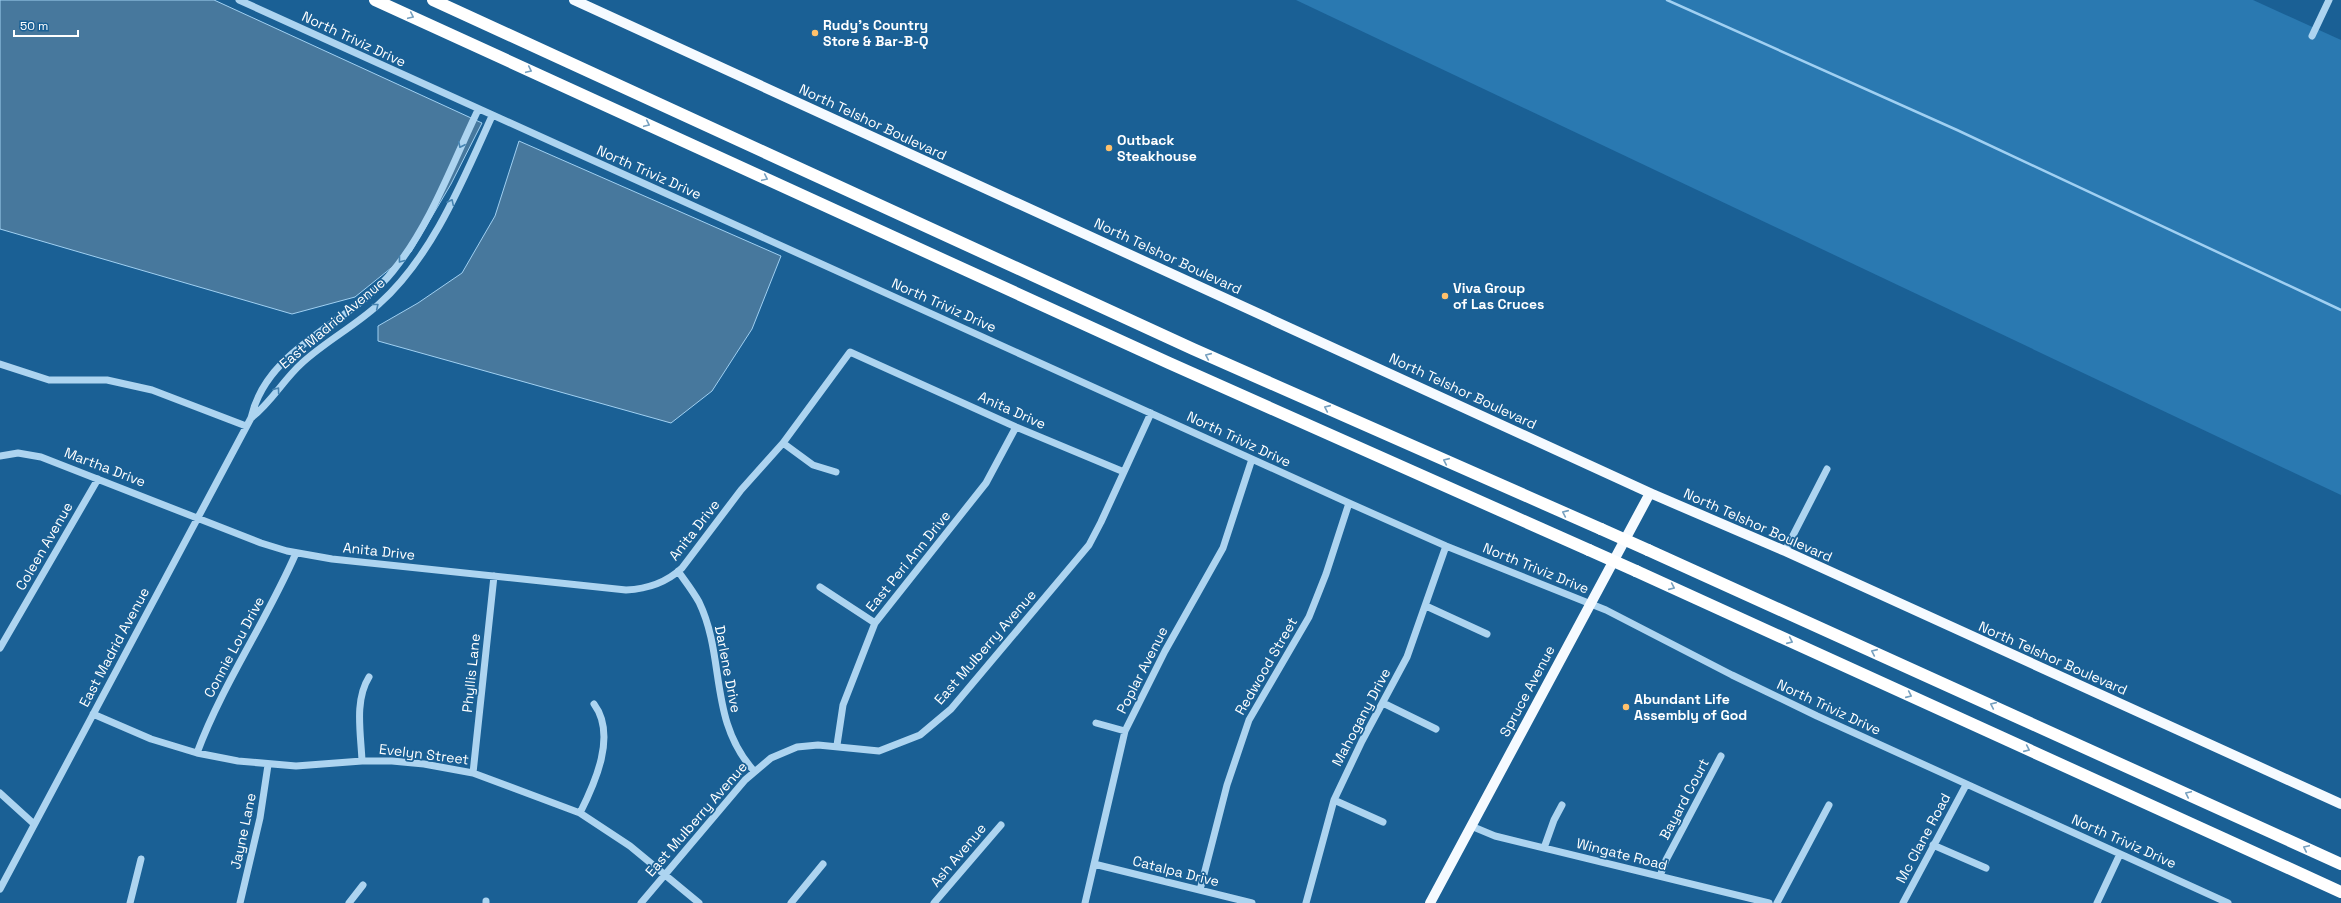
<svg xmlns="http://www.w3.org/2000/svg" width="2341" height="903" font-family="'Space Grotesk',sans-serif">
<rect width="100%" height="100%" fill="#1a6095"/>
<path fill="#2a79b1" d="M1296 0H2253L2341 40V495Z"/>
<path fill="#47789d" stroke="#a0d0f2" d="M0 0H214L482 123 451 184 411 252 355 297 292 314 0 229Z
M519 141 781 256 752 329 712 391 671 423 378 341V326L418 303 462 273 495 216Z"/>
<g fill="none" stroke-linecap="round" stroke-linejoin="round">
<path stroke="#a0d0f2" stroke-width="2.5" d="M1667 0 1957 130 2341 310"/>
<path stroke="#add4f0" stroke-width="7" d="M239 0 1349 503 1446 546 1606 610 1732 675 1817 716 2228 903
M2312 36 2329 0
M0 364 49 380H107L152 390 246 426
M251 418C271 403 283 380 302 363 326 341 355 326 379 304 432 257 463 180 492 116
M783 443 813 465 836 472
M0 456 18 453 41 457 261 543 287 551 332 559 626 590C647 589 666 583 682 568L741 490 783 443 850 352 1016 427 1124 472
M1785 551 1827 469
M678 571C685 581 693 591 699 602 726 658 708 720 754 771
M820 587 875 623
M1426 606 1487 634
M0 648 98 479
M1383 703 1436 729
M93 714 151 739 197 753 238 761 296 766 362 761H392L424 764 473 773 580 813 630 846 699 903
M1096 723 1125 731
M837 745 843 705 875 623 986 483 1016 427
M197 753C223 683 266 622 296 553
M362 761C361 734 354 701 369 677
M473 773 494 576
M0 793 34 824
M1334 800 1383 822
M580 813C595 783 617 735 594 704
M1471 826 1495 836 1769 903
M1933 845 1986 868
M1544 848 1554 820 1562 805
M1094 864 1252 903
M1660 876 1666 860 1721 756
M0 889 251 418C267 346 351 324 393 271 431 224 452 164 478 110
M1200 890 1227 785 1249 720 1309 617 1326 574 1349 503
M130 903 141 859
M240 903 260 818 268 765
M349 903 363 885
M486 903V901
M641 903 745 780 771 758 797 747 818 745 879 751 920 735 951 709 1089 545 1101 522 1151 413
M791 903 823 864
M934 903 1001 825
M1085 903 1125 731 1165 651 1223 548 1252 459
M1306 903 1334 800 1362 741 1407 657 1446 546
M1777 903 1829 805
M1903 903 1966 785
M2097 903 2120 854"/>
<path stroke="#f5faff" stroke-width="10" d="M574 0 1650 493 1785 551 2341 804
M1430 903 1650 493"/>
<path stroke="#fff" stroke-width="12" d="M375 0 1169 363 1589 550
M433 0 1193 349 1601 529
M1648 550 2341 864
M1636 571 2341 892"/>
<path stroke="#fff" stroke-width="12" d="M1601 529 1648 550
M1589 550 1636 571"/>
</g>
<defs><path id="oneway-chevron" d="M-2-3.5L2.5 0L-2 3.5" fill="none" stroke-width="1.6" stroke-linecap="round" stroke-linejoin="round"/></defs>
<g stroke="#76a0bf">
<use href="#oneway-chevron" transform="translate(411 16) rotate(25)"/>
<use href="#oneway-chevron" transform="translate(529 70) rotate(25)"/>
<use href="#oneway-chevron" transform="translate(647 124) rotate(25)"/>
<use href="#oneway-chevron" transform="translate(765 178) rotate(25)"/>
<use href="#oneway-chevron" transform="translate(1208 356) rotate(-156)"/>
<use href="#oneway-chevron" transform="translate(1327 408) rotate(-156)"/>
<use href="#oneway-chevron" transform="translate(1446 461) rotate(-156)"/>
<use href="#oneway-chevron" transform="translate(1565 513) rotate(-156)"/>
<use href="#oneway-chevron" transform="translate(1672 587) rotate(24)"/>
<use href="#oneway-chevron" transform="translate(1790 641) rotate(24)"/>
<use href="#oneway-chevron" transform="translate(1874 652) rotate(-156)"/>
<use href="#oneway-chevron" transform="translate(1909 695) rotate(24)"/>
<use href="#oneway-chevron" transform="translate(1993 705) rotate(-156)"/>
<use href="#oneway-chevron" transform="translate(2027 749) rotate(24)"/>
<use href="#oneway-chevron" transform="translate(2188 794) rotate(-155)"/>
<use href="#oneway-chevron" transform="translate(2306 848) rotate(-155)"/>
</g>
<g stroke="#4683b0">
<use href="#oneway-chevron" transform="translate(461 145) rotate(115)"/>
<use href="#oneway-chevron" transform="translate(451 202) rotate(-64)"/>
<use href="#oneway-chevron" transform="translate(401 260) rotate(128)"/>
<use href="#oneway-chevron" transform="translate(376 306) rotate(-39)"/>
<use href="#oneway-chevron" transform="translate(277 390) rotate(-54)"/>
</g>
<g fill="#ffc16b" stroke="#1a6095" stroke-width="1.5">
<circle cx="815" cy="33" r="4"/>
<circle cx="1109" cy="148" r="4"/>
<circle cx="1445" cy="296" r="4"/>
<circle cx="1626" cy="707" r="4"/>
</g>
<g text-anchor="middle" stroke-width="3.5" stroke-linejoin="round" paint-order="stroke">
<g font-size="14" font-weight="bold" fill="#fff" stroke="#1a6095" text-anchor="start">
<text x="823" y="30">Rudy's Country<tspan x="823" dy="16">Store &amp; Bar-B-Q</tspan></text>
<text x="1117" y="145">Outback<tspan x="1117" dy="16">Steakhouse</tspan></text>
<text x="1453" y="293">Viva Group<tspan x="1453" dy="16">of Las Cruces</tspan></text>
<text x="1634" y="704">Abundant Life<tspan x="1634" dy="16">Assembly of God</tspan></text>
</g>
<g font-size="14" fill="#fff" stroke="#1a6095">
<text transform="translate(354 39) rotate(25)" y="5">North Triviz Drive</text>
<text transform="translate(873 122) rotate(25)" y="5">North Telshor Boulevard</text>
<text transform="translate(649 172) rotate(24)" y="5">North Triviz Drive</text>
<text transform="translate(1168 256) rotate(25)" y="5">North Telshor Boulevard</text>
<text transform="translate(944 305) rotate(24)" y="5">North Triviz Drive</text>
<text transform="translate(332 323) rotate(-40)" y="5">East Madrid Avenue</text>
<text transform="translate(1463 391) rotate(25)" y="5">North Telshor Boulevard</text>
<text transform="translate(1012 410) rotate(24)" y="5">Anita Drive</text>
<text transform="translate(1239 439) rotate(25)" y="5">North Triviz Drive</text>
<text transform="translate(105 467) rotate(21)" y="5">Martha Drive</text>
<text transform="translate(1758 525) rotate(24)" y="5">North Telshor Boulevard</text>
<text transform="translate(694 530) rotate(-52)" y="5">Anita Drive</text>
<text transform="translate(44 546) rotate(-60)" y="5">Coleen Avenue</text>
<text transform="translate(379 551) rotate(6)" y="5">Anita Drive</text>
<text transform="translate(908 561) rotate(-51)" y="5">East Peri Ann Drive</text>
<text transform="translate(1536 568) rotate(22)" y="5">North Triviz Drive</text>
<text transform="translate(114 647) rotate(-62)" y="5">East Madrid Avenue</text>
<text transform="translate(234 647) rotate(-62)" y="5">Connie Lou Drive</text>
<text transform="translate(985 647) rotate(-49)" y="5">East Mulberry Avenue</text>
<text transform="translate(2053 658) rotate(24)" y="5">North Telshor Boulevard</text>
<text transform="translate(1266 666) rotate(-60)" y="5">Redwood Street</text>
<text transform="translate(728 669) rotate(79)" y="5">Darlene Drive</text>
<text transform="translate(1142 670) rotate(-63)" y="5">Poplar Avenue</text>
<text transform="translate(471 673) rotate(-84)" y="5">Phyllis Lane</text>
<text transform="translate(1527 691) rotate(-62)" y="5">Spruce Avenue</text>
<text transform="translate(1829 707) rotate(25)" y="5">North Triviz Drive</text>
<text transform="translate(1361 717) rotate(-62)" y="5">Mahogany Drive</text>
<text transform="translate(424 754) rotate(7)" y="5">Evelyn Street</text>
<text transform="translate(1684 799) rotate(-62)" y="5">Bayard Court</text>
<text transform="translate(696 819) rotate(-49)" y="5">East Mulberry Avenue</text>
<text transform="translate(243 831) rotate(-78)" y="5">Jayne Lane</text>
<text transform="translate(1923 838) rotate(-62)" y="5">Mc Clane Road</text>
<text transform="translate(2124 841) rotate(24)" y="5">North Triviz Drive</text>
<text transform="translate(1622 854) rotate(14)" y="5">Wingate Road</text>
<text transform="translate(958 855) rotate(-50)" y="5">Ash Avenue</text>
<text transform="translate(1176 871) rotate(14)" y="5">Catalpa Drive</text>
</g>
</g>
<path d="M14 30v6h64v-6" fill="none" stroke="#ffffff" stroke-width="2"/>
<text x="20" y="30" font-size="12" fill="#ffffff" stroke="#1a6095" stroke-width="3" paint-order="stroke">50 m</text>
</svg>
